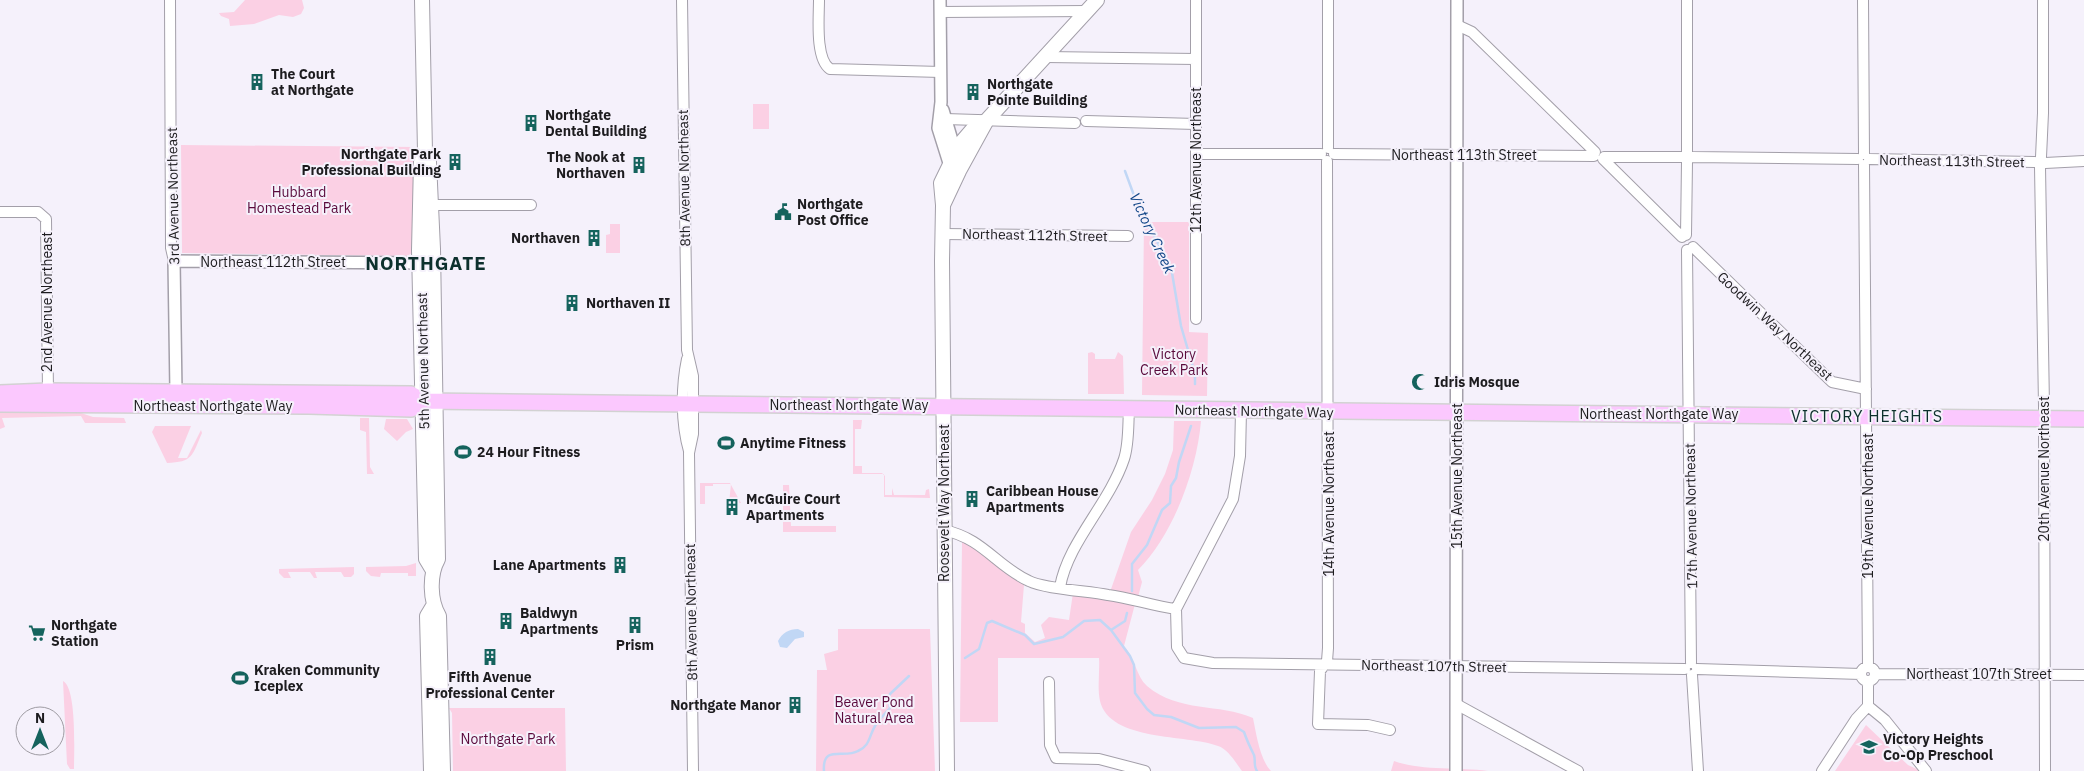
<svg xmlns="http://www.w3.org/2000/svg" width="2084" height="771" font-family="'IBM Plex Sans',sans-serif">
<rect width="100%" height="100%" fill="#f5f1fb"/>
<path fill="#fbd0e4" d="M245 0H302L304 8 301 14 293 17 279 15 254 24 230 26 229 19 221 16 219 13 234 12Z
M753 104H769V129H753Z
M181 145 417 147 414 247 412 253 407 256 182 253Z
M1144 222H1189V332L1208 333 1207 396 1142 395Z
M610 224H620V253H606V235L610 234Z
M1092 352 1095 354V359H1115L1118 352 1123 356 1124 394H1088V353Z
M0 413H81L93 417 124 418 126 423H85L81 416 2 418 5 427 0 429Z
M360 418H369L370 467 374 474H367L366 432 360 430Z
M386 419H407L413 429 406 432 397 441 384 429Z
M853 420H862L861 429H855V466H862V473H882L885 476V495H892V488L894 495H925L926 490 929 489 930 498 884 497V474H853Z
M1174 421H1201C1197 470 1173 535 1138 570L1142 582 1138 597 1110 592 1131 532 1152 500 1165 474 1173 450Z
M155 426H191L178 458H187L201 430 202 433C192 456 193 462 167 463L152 432Z
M700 483H730L741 503 727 504 729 503 731 484H713V486H705V504H700Z
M783 485H789L791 526H836V532H783Z
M962 542 976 546 1024 585 1021 622 1025 624V633L1035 642 1045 638 1041 625 1049 617 1069 620 1073 593 1135 604 1124 646C1135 658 1136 676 1147 686 1179 713 1219 703 1253 718 1256 733 1260 760 1271 771H1242C1236 763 1228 749 1218 746 1187 734 1110 742 1100 701 1097 687 1100 672 1099 658H998V722H960Z
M416 563V576H408V573H381L380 577 371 576 366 571V567L406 566Z
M354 567V574L351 577H344L341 572H315L317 578H314L310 572H288L291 578H284L279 573V569Z
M838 629H930L935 771H816L817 670H827L824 654 838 650Z
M63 681C77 688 74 753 74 769H70L67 764Z
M449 708H565L566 771H453L452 713Z
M1866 725 1908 765 1921 771H1835Z
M1394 761C1422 771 1458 767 1488 771H1391Z"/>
<path fill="#c1d7f5" d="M798 629 804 632V637L795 639 787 648 780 647 778 641C782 633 789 629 798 629Z"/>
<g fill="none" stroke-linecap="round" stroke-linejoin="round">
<path stroke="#c1d7f5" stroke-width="2.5" d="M1125 171 1139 209 1171 267 1181 326 1195 374V384
M1132 591V564L1147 545 1162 510 1170 503 1171 486 1176 478 1179 462 1191 426
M1111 630 1125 621 1127 613
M965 658 979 649 987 623 992 621 1025 635 1034 644 1063 637 1084 621 1100 620 1111 630 1130 656 1134 665 1135 693 1147 709 1154 715 1171 717 1199 728 1236 727 1244 732C1247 741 1250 747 1254 755 1256 761 1253 766 1257 771
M824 771C822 744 844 759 858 751 870 746 869 736 875 726 879 719 885 714 890 708L888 698 890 694 909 676"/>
<g stroke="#a39fa9" stroke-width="12">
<path id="minor" d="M170 0 171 248 174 261
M682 0 687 350 693 376V434L689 453 693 771
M819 0C819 17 815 59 830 69L941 72
M1328 0V148
M1863 0 1864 154
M940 12 1087 11
M1457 25 1472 32 1595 152
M1046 57 1196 59
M945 119 1075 123
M1086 121 1196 124
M1687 153V0
M1197 154H1321
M1334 154 1594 156
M1604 157H1683
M1692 157 1858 159
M2041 157 2043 113V0
M1603 159 1682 237
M1869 159 2035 162
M1327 161 1328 648 1327 661 1320 671 1318 724 1368 725 1390 730
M2045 163 2084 161
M1864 165 1868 667
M2040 167 2044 406 2045 771
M431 205H531
M0 212H38L46 219 48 391
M942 234 1128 236
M1686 235 1687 162
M1693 247 1832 382 1866 389
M1687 250 1691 663
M1196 319V0
M687 359C681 388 681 423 689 451
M1241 411 1240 456 1233 499 1176 609 1177 647 1184 658 1213 663 1685 669
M944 530C984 539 996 566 1029 581 1045 589 1088 591 1108 595 1131 598 1153 606 1176 609
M1060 587C1068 542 1109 504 1124 459 1129 444 1128 426 1129 409
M1861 674a7 7 0 1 1 14 0a7 7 0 1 1-14 0Z
M1697 669 1861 674
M1875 674 2084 675
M1692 675 1698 771
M1868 681V706
M1049 682 1050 745 1056 758 1099 759 1145 771
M1456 704 1578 771
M1868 706 1885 720 1926 771
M1822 771 1856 719 1868 706"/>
</g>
<g stroke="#a39fa9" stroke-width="14">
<path id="tertiary" d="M940 0 941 102 938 128 949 163
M943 110 957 157
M176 392 174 261 426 263
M1456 771 1457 0"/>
</g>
<g stroke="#a39fa9" stroke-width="16">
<path id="secondary" d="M422 0 425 152 421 162 419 250 426 559 432 569
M425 152 429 162 433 249 438 559C429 575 430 601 439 616L443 771
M943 205 959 171 987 120
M431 771 427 616 433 606
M947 771 942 261 943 205 941 183 960 144 972 130 987 120 1097 0"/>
</g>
<g stroke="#d2d2d2" stroke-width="18">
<path id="primary" d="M0 393 48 391 411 394 424 401 2084 419
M0 404 309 406 411 409 424 401"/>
</g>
<use href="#minor" stroke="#fff" stroke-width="10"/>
<use href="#tertiary" stroke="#fff" stroke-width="11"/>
<use href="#secondary" stroke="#fff" stroke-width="14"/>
<use href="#primary" stroke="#fbc8fe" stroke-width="15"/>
</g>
<defs>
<g id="building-bare" transform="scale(1.35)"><path d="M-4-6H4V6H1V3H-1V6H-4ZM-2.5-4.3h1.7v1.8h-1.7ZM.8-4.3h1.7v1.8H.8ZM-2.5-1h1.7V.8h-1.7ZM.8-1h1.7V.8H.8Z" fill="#15635d" stroke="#f5f1fb" stroke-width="2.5" paint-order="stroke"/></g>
<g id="civic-bare" transform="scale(1.35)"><path d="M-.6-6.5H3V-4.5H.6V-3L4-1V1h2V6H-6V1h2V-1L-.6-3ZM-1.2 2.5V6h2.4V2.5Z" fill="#15635d" stroke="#f5f1fb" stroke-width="2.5" paint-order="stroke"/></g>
<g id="mosque-bare" transform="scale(1.35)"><path d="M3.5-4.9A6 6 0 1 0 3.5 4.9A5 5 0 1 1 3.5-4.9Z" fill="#15635d" stroke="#f5f1fb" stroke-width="2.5" paint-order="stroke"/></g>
<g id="stadium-bare" transform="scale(1.35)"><path d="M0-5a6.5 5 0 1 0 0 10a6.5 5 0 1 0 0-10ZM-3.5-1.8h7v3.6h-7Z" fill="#15635d" stroke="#f5f1fb" stroke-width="2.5" paint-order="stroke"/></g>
<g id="supermarket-bare" transform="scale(1.35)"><path d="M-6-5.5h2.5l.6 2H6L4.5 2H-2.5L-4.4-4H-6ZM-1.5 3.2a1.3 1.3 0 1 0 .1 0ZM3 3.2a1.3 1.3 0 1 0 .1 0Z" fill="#15635d" stroke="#f5f1fb" stroke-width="2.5" paint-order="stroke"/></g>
<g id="school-bare" transform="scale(1.35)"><path d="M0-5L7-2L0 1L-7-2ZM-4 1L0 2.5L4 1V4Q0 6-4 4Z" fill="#15635d" stroke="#f5f1fb" stroke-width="2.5" paint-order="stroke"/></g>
</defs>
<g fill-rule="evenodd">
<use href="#building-bare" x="257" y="82"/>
<use href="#building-bare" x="973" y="92"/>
<use href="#building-bare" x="531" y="123"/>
<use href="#building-bare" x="455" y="162"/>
<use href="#building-bare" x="639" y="165"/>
<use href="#civic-bare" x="783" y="212"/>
<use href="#building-bare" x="594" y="238"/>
<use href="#building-bare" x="572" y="303"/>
<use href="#mosque-bare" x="1420" y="382"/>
<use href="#stadium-bare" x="726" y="443"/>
<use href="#stadium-bare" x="463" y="452"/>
<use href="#building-bare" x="972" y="499"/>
<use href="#building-bare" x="732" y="507"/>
<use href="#building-bare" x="620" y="565"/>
<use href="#building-bare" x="506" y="621"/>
<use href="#building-bare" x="635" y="625"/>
<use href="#supermarket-bare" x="37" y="633"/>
<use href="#building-bare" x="490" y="657"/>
<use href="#stadium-bare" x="240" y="678"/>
<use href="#building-bare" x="795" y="705"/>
<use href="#school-bare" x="1869" y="747"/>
</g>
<g text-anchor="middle" stroke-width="4" stroke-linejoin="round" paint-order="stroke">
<g font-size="14" font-weight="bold" fill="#1d1c1f" stroke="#f5f1fb" text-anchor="start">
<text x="271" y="79">The Court<tspan x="271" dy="16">at Northgate</tspan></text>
<text x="987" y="89">Northgate<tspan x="987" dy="16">Pointe Building</tspan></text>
<text x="545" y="120">Northgate<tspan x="545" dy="16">Dental Building</tspan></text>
<text x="441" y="159" text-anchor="end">Northgate Park<tspan x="441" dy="16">Professional Building</tspan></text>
<text x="625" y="162" text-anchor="end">The Nook at<tspan x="625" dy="16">Northaven</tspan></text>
<text x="797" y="209">Northgate<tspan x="797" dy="16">Post Office</tspan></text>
<text x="580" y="243" text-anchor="end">Northaven</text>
<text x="586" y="308">Northaven II</text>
<text x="1434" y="387">Idris Mosque</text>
<text x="740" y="448">Anytime Fitness</text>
<text x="477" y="457">24 Hour Fitness</text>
<text x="986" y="496">Caribbean House<tspan x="986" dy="16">Apartments</tspan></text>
<text x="746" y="504">McGuire Court<tspan x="746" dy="16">Apartments</tspan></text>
<text x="606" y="570" text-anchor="end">Lane Apartments</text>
<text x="520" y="618">Baldwyn<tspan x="520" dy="16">Apartments</tspan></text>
<text x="51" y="630">Northgate<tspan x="51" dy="16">Station</tspan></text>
<text x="635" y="650" text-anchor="middle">Prism</text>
<text x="254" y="675">Kraken Community<tspan x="254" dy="16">Iceplex</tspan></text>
<text x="490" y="682" text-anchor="middle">Fifth Avenue<tspan x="490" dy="16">Professional Center</tspan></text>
<text x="781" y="710" text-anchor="end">Northgate Manor</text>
<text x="1883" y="744">Victory Heights<tspan x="1883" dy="16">Co-Op Preschool</tspan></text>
</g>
<g font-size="14" fill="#1d1c1f" stroke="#f5f1fb">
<text x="1464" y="160">Northeast 113th Street</text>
<text transform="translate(1196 160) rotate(-90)" y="5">12th Avenue Northeast</text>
<text transform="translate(1952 161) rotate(1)" y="5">Northeast 113th Street</text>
<text transform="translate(684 178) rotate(-91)" y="5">8th Avenue Northeast</text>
<text transform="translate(173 196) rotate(-91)" y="5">3rd Avenue Northeast</text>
<text transform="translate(1035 235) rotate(1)" y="5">Northeast 112th Street</text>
<text x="273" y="267">Northeast 112th Street</text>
<text transform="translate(47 302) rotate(-90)" y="5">2nd Avenue Northeast</text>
<text transform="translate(1775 326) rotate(43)" y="5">Goodwin Way Northeast</text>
<text transform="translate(423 361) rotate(-91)" y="5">5th Avenue Northeast</text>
<text x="849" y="410">Northeast Northgate Way</text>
<text x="213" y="411">Northeast Northgate Way</text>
<text transform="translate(1254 411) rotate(1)" y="5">Northeast Northgate Way</text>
<text x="1659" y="419">Northeast Northgate Way</text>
<text transform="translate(2044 469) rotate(-90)" y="5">20th Avenue Northeast</text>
<text transform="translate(1457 476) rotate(-90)" y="5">15th Avenue Northeast</text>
<text transform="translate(944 503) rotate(-90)" y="5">Roosevelt Way Northeast</text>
<text transform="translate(1329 504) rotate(-90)" y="5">14th Avenue Northeast</text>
<text transform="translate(1868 506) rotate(-90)" y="5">19th Avenue Northeast</text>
<text transform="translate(1691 516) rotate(-91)" y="5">17th Avenue Northeast</text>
<text transform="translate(691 612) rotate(-91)" y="5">8th Avenue Northeast</text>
<text transform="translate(1434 666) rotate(1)" y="5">Northeast 107th Street</text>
<text x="1979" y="679">Northeast 107th Street</text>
</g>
<g font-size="14" fill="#5a0a3c" stroke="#f5f1fb">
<text x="299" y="197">Hubbard<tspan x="299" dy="16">Homestead Park</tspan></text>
<text x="1174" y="359">Victory<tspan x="1174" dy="16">Creek Park</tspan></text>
<text x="874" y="707">Beaver Pond<tspan x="874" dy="16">Natural Area</tspan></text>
<text x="508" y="744">Northgate Park</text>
</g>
<g font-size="15" font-style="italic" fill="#144889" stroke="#f5f1fb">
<text transform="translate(1152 233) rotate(65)" y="5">Victory Creek</text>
</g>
<g font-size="16" letter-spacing="1" fill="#0d302d" stroke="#f5f1fb">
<text x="1867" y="422">VICTORY HEIGHTS</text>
</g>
<g font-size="19" font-weight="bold" letter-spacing="1" fill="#0d302d" stroke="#f5f1fb">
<text x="426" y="270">NORTHGATE</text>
</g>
</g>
<g transform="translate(40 731)"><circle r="24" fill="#f5f1fb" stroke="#9f9ca3"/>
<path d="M0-4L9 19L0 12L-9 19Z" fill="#15635d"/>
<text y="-8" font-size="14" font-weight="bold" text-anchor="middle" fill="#1d1c1f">N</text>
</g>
</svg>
